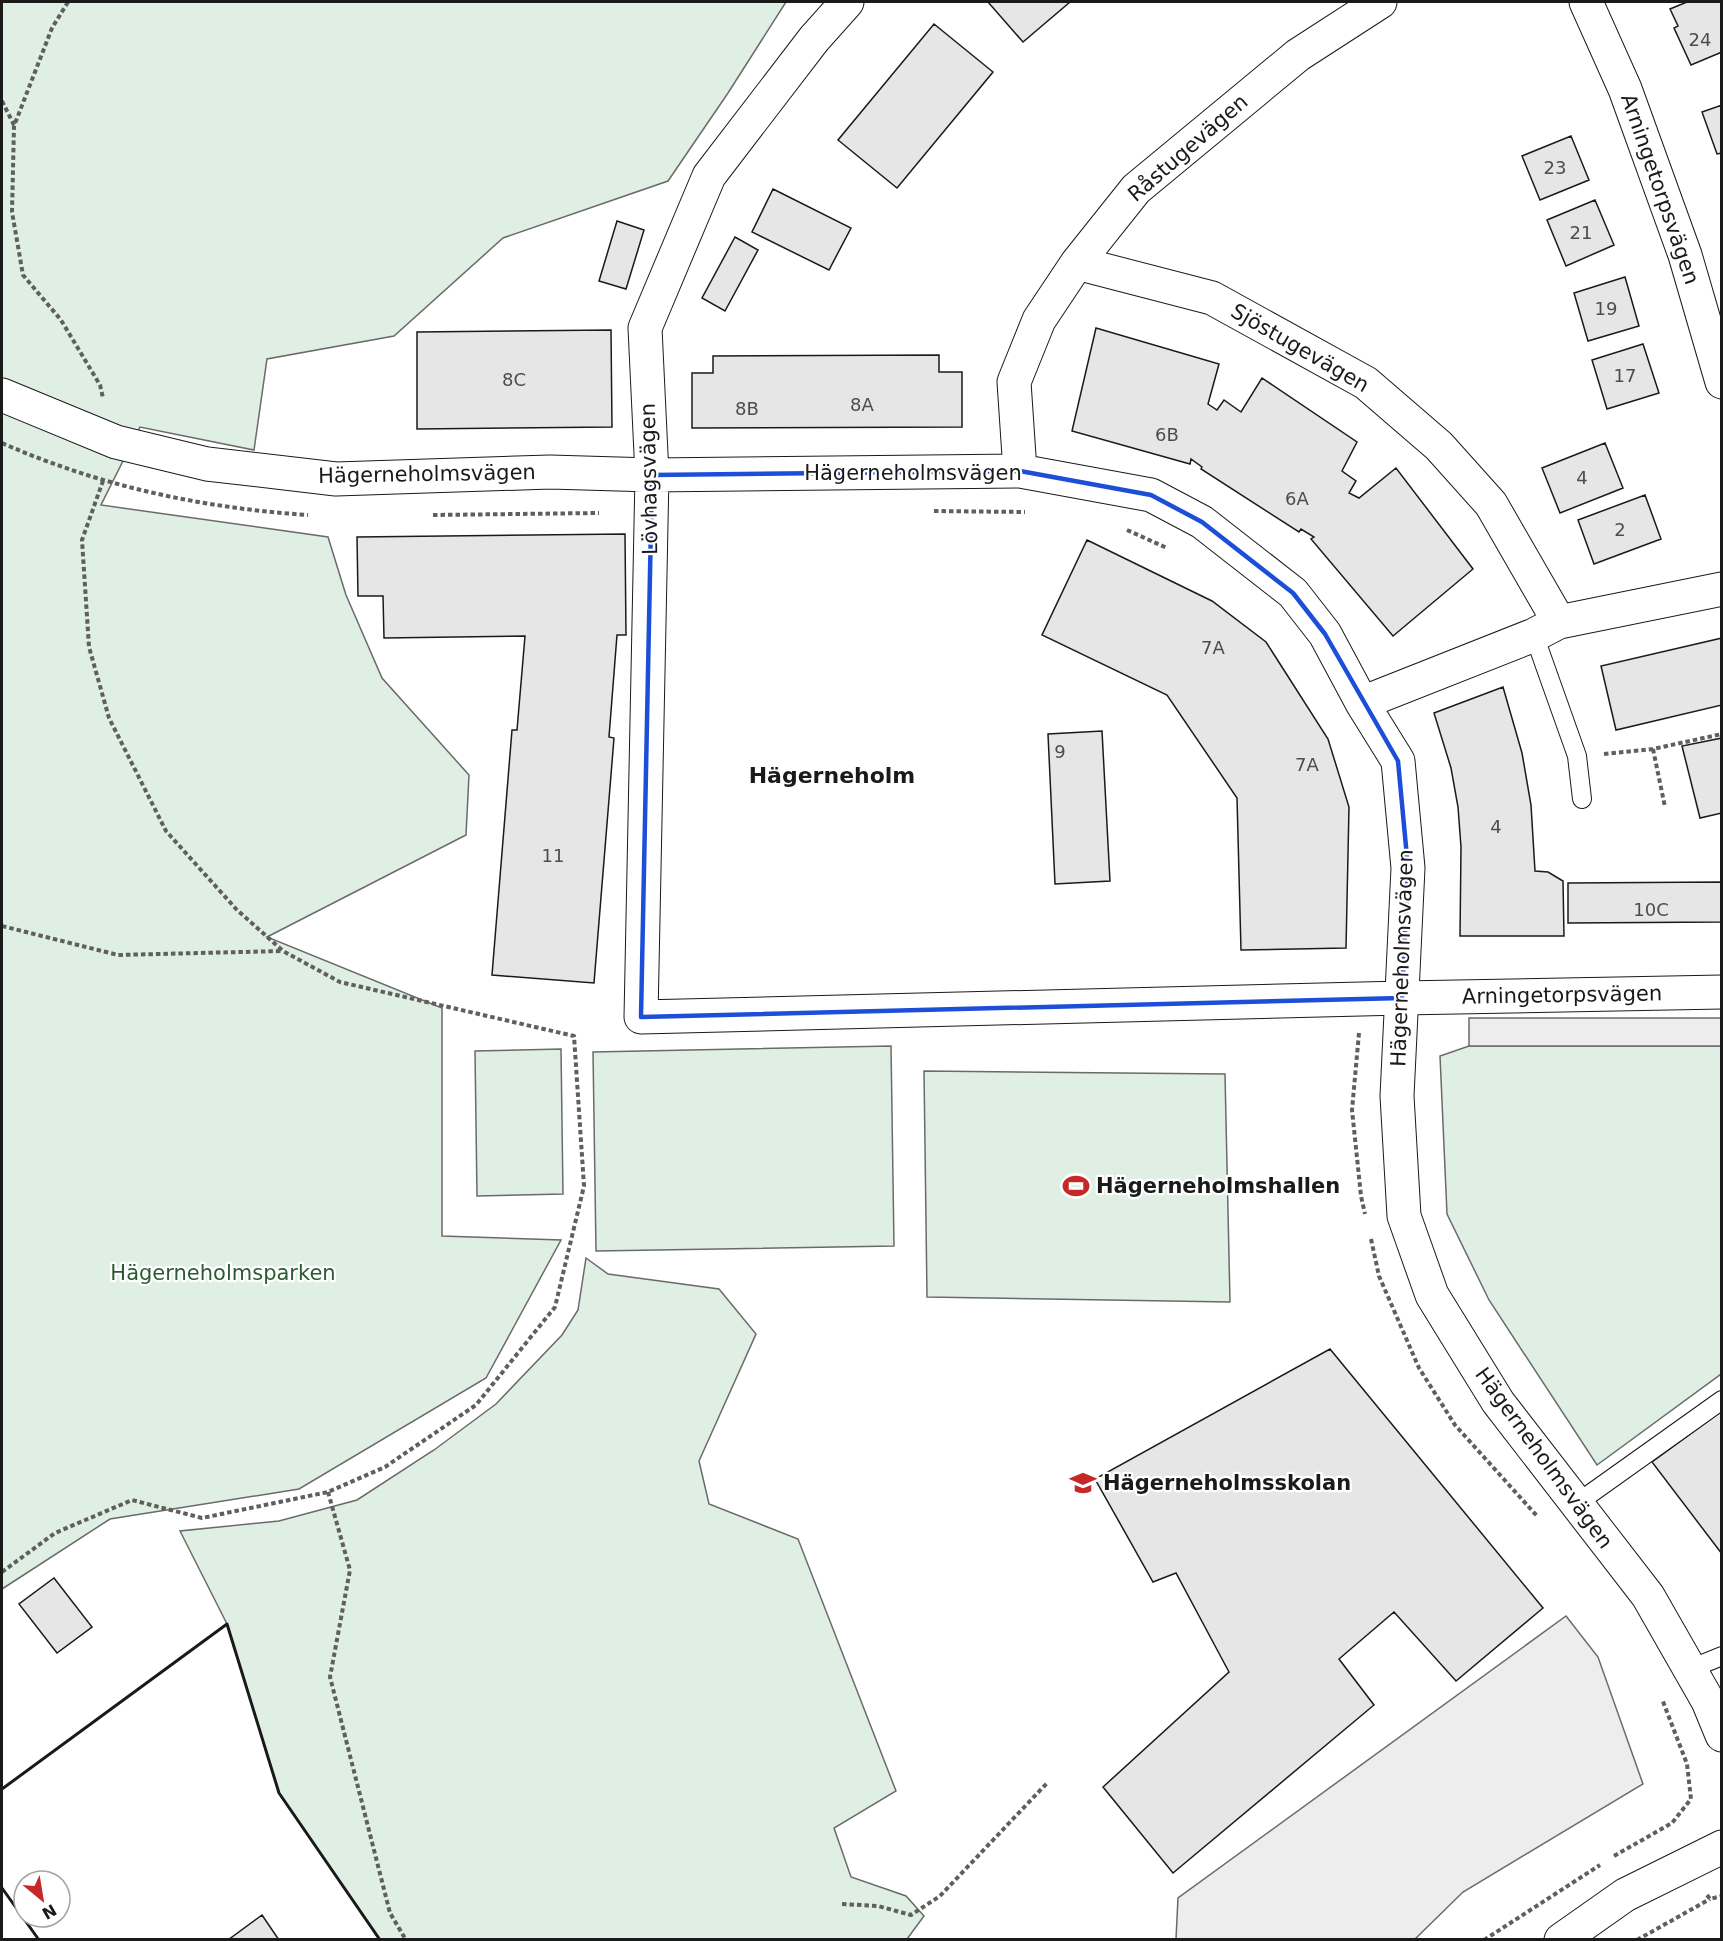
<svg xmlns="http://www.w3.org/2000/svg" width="1723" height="1941" font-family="'DejaVu Sans',sans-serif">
<rect width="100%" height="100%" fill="#fff"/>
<path fill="#e0efe3" stroke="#6a6a6a" stroke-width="1.5" d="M2 2H786L728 93 668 181 503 238 394 336 267 359 254 450 140 427 101 505 328 537 346 595 382 678 469 775 466 835 267 937 442 1008V1236L561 1240 486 1378 299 1489 110 1519 2 1589Z
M891 1046 894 1246 596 1251 593 1052Z
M1469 1046H1721V1374L1597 1465 1489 1300 1447 1214 1440 1056Z
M561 1049 563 1194 477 1196 475 1051Z
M924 1071 1225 1074 1230 1302 927 1297Z
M586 1258 608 1274 719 1289 756 1334 699 1461 709 1504 798 1539 896 1791 834 1828 851 1877 906 1896 924 1916 907 1939H380L279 1793 227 1624 180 1531 279 1521 357 1500 434 1450 496 1404 562 1335 578 1310Z"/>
<path fill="#ededed" stroke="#6a6a6a" stroke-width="1.5" d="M1469 1018H1721V1046H1469Z
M1566 1616 1598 1657 1643 1784 1463 1892 1415 1939H1176L1178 1898Z"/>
<path fill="#e6e6e6" stroke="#1a1a1a" stroke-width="1.5" d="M988 2H1070L1023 42Z
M1687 2H1722V52L1691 65 1674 28 1678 26 1670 9Z
M934 24 993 72 897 188 838 140Z
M1722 105V153L1717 154 1702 112Z
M1571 136 1589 180 1540 200 1522 156Z
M773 189 851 228 829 270 752 232Z
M1595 200 1614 245 1566 266 1547 220Z
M617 221 644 230 626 289 599 281Z
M735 237 758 250 725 311 702 298Z
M1625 277 1639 326 1588 341 1574 293Z
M1096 328 1219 364 1208 404 1217 410 1224 400 1241 412 1262 378 1357 442 1342 471 1356 481 1349 493 1359 498 1396 468 1473 569 1393 636 1311 539 1314 537 1301 529 1299 532 1201 469 1202 467 1191 459 1190 464 1072 431Z
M611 330 612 427 417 429V332Z
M1643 344 1659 393 1607 409 1592 360Z
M939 355V372H962V427L692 428V373H713V356Z
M1605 443 1623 488 1560 513 1542 468Z
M1645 495 1661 539 1594 564 1578 520Z
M625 534 626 635H617L609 737 614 738 594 983 492 975 512 730H517L525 636 384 638 383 596H358L357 537Z
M1087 540 1212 601 1266 642 1328 739 1349 807 1346 948 1241 950 1237 798 1167 695 1042 635Z
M1722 638V705L1616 730 1601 666Z
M1503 687 1522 753 1531 805 1535 871 1548 872 1563 881 1564 936H1460L1461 847 1458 807 1451 768 1434 713Z
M1102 731 1110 881 1055 884 1048 734Z
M1722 738V813L1700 818 1682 746Z
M1722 882V922L1568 923V883Z
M1330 1349 1543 1608 1456 1681 1394 1612 1339 1659 1374 1705 1173 1873 1103 1787 1229 1672 1176 1573 1153 1582 1095 1479Z
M1722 1411V1554L1652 1462Z
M54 1578 92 1627 57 1653 19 1604Z
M262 1915 279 1940H228Z"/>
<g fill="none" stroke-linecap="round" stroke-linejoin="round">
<g stroke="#1a1a1a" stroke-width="20">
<path id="lane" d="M1534 635 1577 756 1582 799
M1576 1504 1722 1400
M1690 1669 1722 1656"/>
</g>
<g stroke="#1a1a1a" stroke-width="35">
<path id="street" d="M847 2 814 39 709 176 645 328 652 475 641 1017 1402 998 1722 992
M1586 2 1625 89 1685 255 1722 382
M1077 263 1212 298 1366 383 1439 446 1491 504 1559 622
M2 395 116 442 207 464 336 479 550 472 652 475 1020 471 1151 495 1202 522 1293 593 1325 634 1362 703 1398 761 1408 868 1397 1096 1404 1216 1432 1295 1498 1402 1648 1596 1708 1701 1722 1735
M1020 471 1014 382 1039 320 1077 263 1136 189 1298 55 1380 2
M1362 703 1534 635 1559 622 1722 589"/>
</g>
<g stroke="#1a1a1a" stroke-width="35">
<path id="secondary" d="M1561 1940 1625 1895 1722 1847"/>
</g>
<path stroke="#5f5f5f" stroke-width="4" stroke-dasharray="4.5 3" stroke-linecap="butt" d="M68 2 52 28 14 126 12 212 23 275 61 320 100 385 103 398
M2 101 14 125
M2 443C99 486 202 508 308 515
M934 511 1025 512
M433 515 599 513
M1127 530 1167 548
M1653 749 1665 807
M1604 754 1653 749 1722 734
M2 926 118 955 282 951
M1359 1033 1352 1110 1361 1196 1365 1214
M1371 1239 1379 1276 1419 1368 1455 1425 1537 1516
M328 1492 350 1570 330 1677 390 1913 406 1940
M2 1572 55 1533 132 1500 202 1518 328 1492 385 1467 476 1405 555 1307 584 1186 574 1036 340 982 283 951 237 910 166 831 109 718 89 647 82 540 104 478
M1614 1856 1672 1823 1691 1799 1687 1764 1662 1699
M1707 1895 1710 1899 1722 1896
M842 1904 878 1906 911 1915 940 1896 1048 1782
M1484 1940 1600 1865
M1637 1940 1710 1899"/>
<use href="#lane" stroke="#fff" stroke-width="18"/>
<use href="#street" stroke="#fff" stroke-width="33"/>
<use href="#secondary" stroke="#fff" stroke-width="33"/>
<path stroke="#1a1a1a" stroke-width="3" d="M2 1789 227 1624 279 1793 380 1940
M2 1888 39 1940"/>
</g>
<path fill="none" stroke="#1d4ed8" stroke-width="4.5" stroke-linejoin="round" d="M1020 471 1151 495 1202 522 1293 593 1325 634 1398 761 1408 868 1402 998 641 1017 652 475Z"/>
<defs>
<g id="stadium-bare" transform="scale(2.07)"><path d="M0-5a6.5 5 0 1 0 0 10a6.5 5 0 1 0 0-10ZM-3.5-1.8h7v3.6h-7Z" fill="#c62828" stroke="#fff" stroke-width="2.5" paint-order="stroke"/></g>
<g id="school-bare" transform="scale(2.07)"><path d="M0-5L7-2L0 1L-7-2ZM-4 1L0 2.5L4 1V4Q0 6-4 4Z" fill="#c62828" stroke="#fff" stroke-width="2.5" paint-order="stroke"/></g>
</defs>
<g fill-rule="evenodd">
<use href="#stadium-bare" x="1076" y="1186"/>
<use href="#school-bare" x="1083" y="1483"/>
</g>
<g text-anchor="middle" stroke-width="4.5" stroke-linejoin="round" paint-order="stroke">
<g font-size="18" fill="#4d4d4d">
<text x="1700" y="46">24</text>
<text x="1555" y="174">23</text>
<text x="1581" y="239">21</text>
<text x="1606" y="315">19</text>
<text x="1625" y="382">17</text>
<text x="514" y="386">8C</text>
<text x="862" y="411">8A</text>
<text x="747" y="415">8B</text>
<text x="1167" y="441">6B</text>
<text x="1582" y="484">4</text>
<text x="1297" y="505">6A</text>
<text x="1620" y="536">2</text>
<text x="1213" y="654">7A</text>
<text x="1060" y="758">9</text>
<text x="1307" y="771">7A</text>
<text x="1496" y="833">4</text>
<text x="553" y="862">11</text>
<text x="1651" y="916">10C</text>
</g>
<g font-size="21" fill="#1a1a1a" stroke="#fff">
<text transform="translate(1188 148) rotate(-41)" y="7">Råstugevägen</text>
<text transform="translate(1660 189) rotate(71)" y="7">Arningetorpsvägen</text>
<text transform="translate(1300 348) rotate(30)" y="7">Sjöstugevägen</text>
<text x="913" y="480">Hägerneholmsvägen</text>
<text transform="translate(427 474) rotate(-1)" y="7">Hägerneholmsvägen</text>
<text transform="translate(649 479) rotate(-91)" y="7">Lövhagsvägen</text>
<text transform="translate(1402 958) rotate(-88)" y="7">Hägerneholmsvägen</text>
<text transform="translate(1562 995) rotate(-1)" y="7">Arningetorpsvägen</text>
<text transform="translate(1544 1458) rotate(54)" y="7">Hägerneholmsvägen</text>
</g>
<g font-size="21" font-weight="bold" fill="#1a1a1a" stroke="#fff" text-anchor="start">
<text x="1096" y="1193">Hägerneholmshallen</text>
<text x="1103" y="1490">Hägerneholmsskolan</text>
</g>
<g font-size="21" fill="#2b5a34" stroke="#fff">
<text x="223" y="1280">Hägerneholmsparken</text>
</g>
<g font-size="22" font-weight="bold" fill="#1a1a1a" stroke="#fff">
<text x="832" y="783">Hägerneholm</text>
</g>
</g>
<rect width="1723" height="1941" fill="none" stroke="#1a1a1a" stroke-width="6"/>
<g transform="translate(42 1899) rotate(150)"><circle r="28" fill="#ffffff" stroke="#a3a3a3" stroke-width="1.5"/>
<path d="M0-4.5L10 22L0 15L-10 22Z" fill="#c62828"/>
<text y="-9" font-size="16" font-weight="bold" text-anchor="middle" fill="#1a1a1a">N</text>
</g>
</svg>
